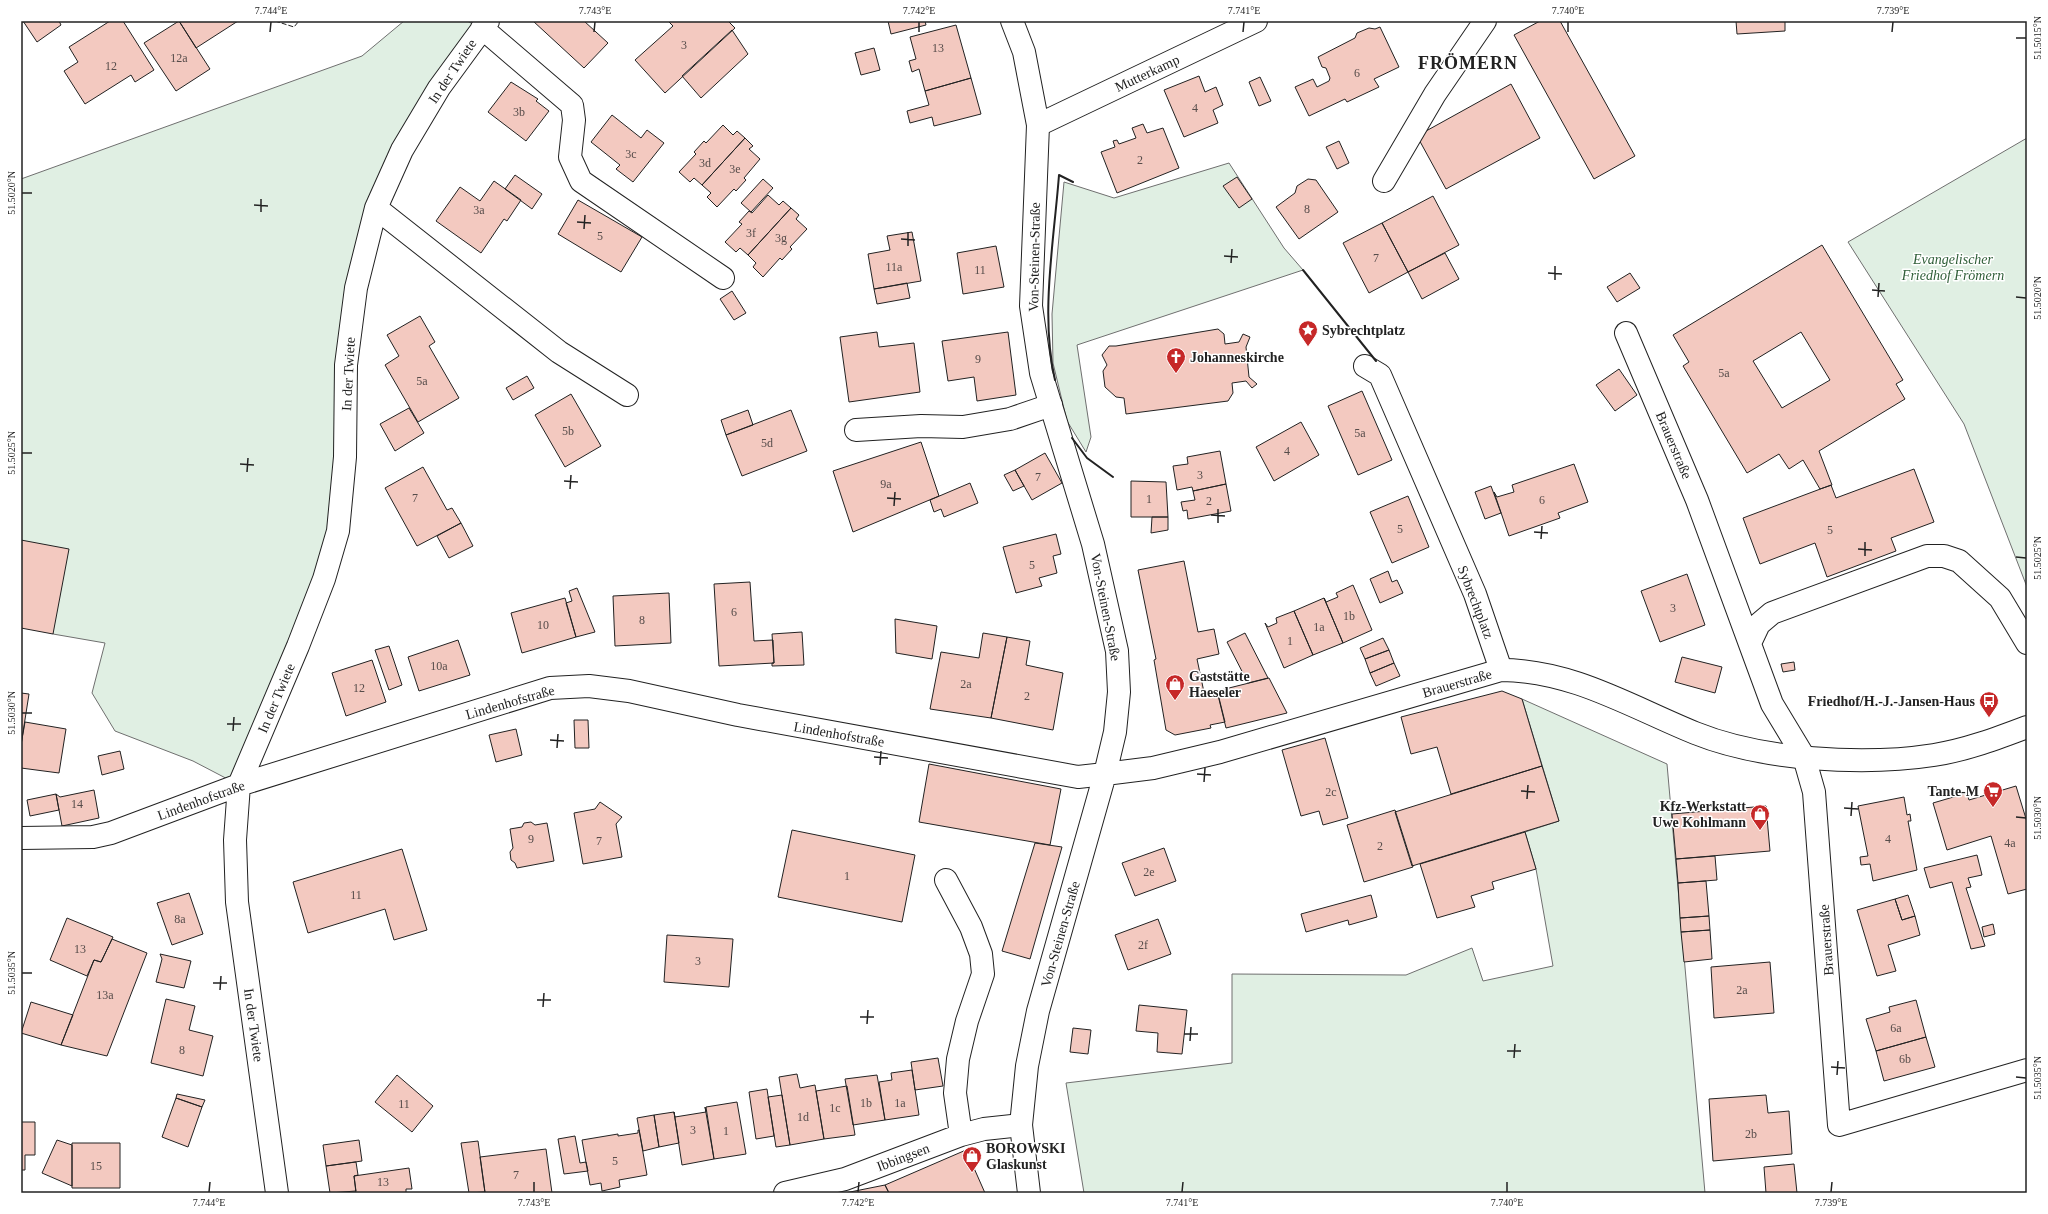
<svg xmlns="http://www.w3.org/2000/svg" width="2048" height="1214" font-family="'Times New Roman',serif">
<rect width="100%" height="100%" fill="#fff"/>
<path fill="#e0efe3" stroke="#6f6f6f" d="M404 21H467L482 28 402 150 356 288 338 531 239 785 193 761 115 731 92 693 105 643 53 634 21 540V179L362 56Z
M2027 138V587L1964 424 1848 242Z
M1229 163 1284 248 1303 270 1077 345 1091 437 1086 452 1067 421 1053 363 1052 314 1064 182 1114 198Z
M1522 699 1667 764 1705 1193H1084L1066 1083 1232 1063V974L1406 975 1472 948 1483 981 1553 966 1536 869 1525 832 1559 821Z"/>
<path fill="#f3c9c0" stroke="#222" fill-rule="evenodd" d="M23 21H59L61 25 37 42Z
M110 21H123L154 70 135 82 131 75 85 104 64 71 78 62 69 47Z
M179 21H238L196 48Z
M179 21 210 69 176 91 144 43Z
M533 21H584L608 43 584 68Z
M668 21H728L735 28 665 93 635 60 673 26Z
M888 21H925L926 25 891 34Z
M1540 21H1560L1635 156 1594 179 1514 35Z
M1736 21H1785V31L1737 34Z
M956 25 971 78 925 91 919 69 912 72 909 61 916 59 910 37Z
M1380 27 1399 67 1374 79 1379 87 1347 102 1345 99 1309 116 1295 87 1313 79 1317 87 1329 81 1330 78 1326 68 1322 67 1318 57 1355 38 1357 33 1369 28 1375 29Z
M732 30 748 54 701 98 682 76Z
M874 48 880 70 861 75 855 53Z
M1199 76 1205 92 1216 87 1223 105 1213 110 1218 123 1184 137 1164 90Z
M1260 77 1271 101 1259 106 1249 82Z
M971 78 981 114 934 126 932 117 910 123 907 111 929 105 925 91Z
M511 82 538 99 536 101 549 111 526 141 488 112Z
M1511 84 1540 138 1446 189 1417 136Z
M612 115 641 138 647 130 664 143 633 182 616 169 620 165 591 142Z
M1143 124 1147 133 1163 128 1179 168 1117 193 1101 152 1115 147 1113 141 1117 140 1119 144 1136 138 1132 128Z
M723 125 733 135 737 131 745 138 702 185 694 178 690 182 679 172 696 154 694 152 704 141 706 143Z
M745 138 753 146 749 149 760 159 744 178 746 180 736 191 734 189 717 207 707 197 711 193 702 185Z
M1339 141 1349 163 1337 169 1326 147Z
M515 175 542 194 532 209 505 189Z
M1237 177 1252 199 1239 208 1223 186Z
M763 179 773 188 751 212 741 203Z
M1308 179 1316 180 1338 212 1299 239 1276 207 1295 193 1297 186Z
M494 181 521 200 507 221 504 219 481 253 436 221 460 187 480 201Z
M768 195 779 205 783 201 791 208 748 255 740 248 736 252 725 242 742 224 739 222 749 211 752 213Z
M1433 196 1459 245 1408 272 1382 223Z
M578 200 642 237 621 272 558 234Z
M791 208 799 215 796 219 807 229 790 247 792 249 782 260 780 258 763 277 753 267 756 263 748 255Z
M1382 223 1408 272 1369 293 1343 243Z
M912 232 921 281 874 289 868 254 890 250 887 236Z
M1822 245 1903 380 1896 384 1905 399 1819 451 1832 485 1820 489 1803 460 1789 469 1779 454 1747 473 1683 366 1689 362 1673 335ZM1801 332 1830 380 1782 408 1753 361Z
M996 246 1004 287 963 294 957 253Z
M1445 253 1459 279 1422 299 1408 272Z
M1630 273 1640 288 1617 302 1607 287Z
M907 283 910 298 877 304 874 289Z
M732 291 746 313 734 320 720 299Z
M420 316 435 342 429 346 459 398 418 422 385 365 399 356 387 335Z
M1218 329 1224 334 1225 344 1239 342 1243 334 1250 337 1246 347 1249 377 1257 384 1252 388 1246 381 1232 383 1233 393 1228 401 1126 414 1124 398 1116 397 1105 387 1103 371 1107 365 1102 355 1109 346H1116Z
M877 332 879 347 914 343 920 392 849 402 840 337Z
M1008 332 1016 395 977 401 974 377 948 381 942 341Z
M1619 369 1637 395 1615 411 1596 385Z
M527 376 534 388 513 400 506 388Z
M1362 391 1392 460 1358 475 1328 406Z
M571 394 601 446 565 467 535 415Z
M409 408 424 433 395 451 380 424Z
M748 410 753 425 726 435 721 420Z
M791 410 807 451 742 476 726 435Z
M1301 422 1319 455 1274 481 1256 447Z
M921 442 939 496 853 532 833 471Z
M1220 451 1226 484 1193 491 1192 487 1177 490 1173 466 1188 464 1187 457Z
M1045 453 1062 483 1032 500 1015 470Z
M1574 464 1588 502 1558 513 1560 518 1509 536 1494 492 1497 497 1514 492 1512 485Z
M423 467 447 510 452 508 461 523 417 546 385 488Z
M1914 469 1934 522 1891 538 1896 551 1827 577 1815 543 1760 564 1743 518 1831 485 1836 498Z
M1015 470 1024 486 1013 491 1004 475Z
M1131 481 1166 482 1168 517H1131Z
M970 483 978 503 944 517 941 509 934 512 930 500Z
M1226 484 1231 511 1188 519 1187 510 1183 511 1181 502 1195 500 1193 491Z
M1491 486 1501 513 1485 519 1475 492Z
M1408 496 1429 547 1392 563 1370 512Z
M1152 517H1168V530L1151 533Z
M461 523 473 546 449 558 437 536Z
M1056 534 1061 554 1053 556 1057 573 1039 578 1042 586 1016 593 1003 547Z
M21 540 69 549 53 634 21 628Z
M1184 561 1198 632 1214 629 1219 654 1197 659 1205 697 1218 694 1225 722 1210 725 1211 728 1175 735 1166 730 1154 660 1156 659 1138 570Z
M1388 571 1392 582 1397 580 1403 593 1380 603 1370 579Z
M1687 574 1705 625 1660 642 1641 591Z
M750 582 754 641 773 640 774 663 719 666 714 584Z
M1353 585 1372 630 1343 643 1324 598 1326 602 1338 597 1336 593Z
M577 588 595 632 576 637 566 603 572 601 569 591Z
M669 593 671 643 615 646 613 596Z
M565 598 576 637 522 653 511 613Z
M1324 598 1343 643 1313 655 1294 611Z
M1294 611 1313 655 1284 668 1265 623 1268 627 1277 623 1276 618Z
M895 619 937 626 932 659 896 653Z
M802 632 804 665 772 666V663H774L772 634Z
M983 633 1007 637 991 718 930 709 941 652 979 658Z
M1245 633 1268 678 1248 683 1227 642Z
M1007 637 1030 641 1026 665 1063 673 1053 730 991 718Z
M1383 638 1389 650 1365 659 1360 648Z
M458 640 470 675 419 691 408 657Z
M389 646 402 685 389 690 375 650Z
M1389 650 1394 663 1370 673 1365 659Z
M1682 657 1722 667 1715 693 1675 682Z
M372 660 386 702 346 716 332 673Z
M1794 662 1795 670 1783 672 1781 664Z
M1394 663 1400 676 1376 686 1370 673Z
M1269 678 1287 713 1226 728 1217 691Z
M1502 691 1522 699 1542 766 1451 794 1437 747 1411 754 1401 717Z
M21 693 29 694 21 745Z
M574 720H588L589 748H575Z
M25 722 66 729 59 773 21 768V745Z
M516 729 522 755 496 762 489 735Z
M1325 738 1348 818 1323 825 1319 811 1301 816 1282 750Z
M120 751 124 769 102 775 98 756Z
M929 764 1061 789 1050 845 919 822Z
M1542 766 1559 821 1412 866 1395 812Z
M2016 786 2027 822V889L2008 894 1991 836 1947 850 1933 803 1967 793 1969 800Z
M94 790 99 818 62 826 56 794 60 797Z
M56 794 59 810 30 816 27 800Z
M1904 797 1907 815 1910 814 1911 821H1908L1917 870 1873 881 1870 864 1861 865 1860 857 1868 856 1858 806Z
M600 802 622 817 616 824 622 857 583 864 574 813 595 809Z
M1766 806 1770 851 1676 859 1672 814Z
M1395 810 1413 867 1364 882 1347 825Z
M531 822 535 825 547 823 554 861 517 868 515 863 511 860 510 852 513 848 510 829 522 827 524 823Z
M792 830 915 855 902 922 778 897Z
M1525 832 1536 869 1492 882 1494 889 1471 896 1475 907 1437 918 1420 864Z
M1035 843 1062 847 1030 959 1002 951Z
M1164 848 1176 881 1135 896 1122 863Z
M402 849 427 930 394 940 385 909 308 933 293 882Z
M1977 855 1982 875 1968 878 1971 887 1966 888 1985 946 1971 949 1952 882 1930 888 1924 868Z
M1715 856 1717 880 1678 883 1676 859Z
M1706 881 1709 916 1680 918 1678 883Z
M189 893 203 934 172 945 157 903Z
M1371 895 1377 917 1349 925 1348 920 1306 932 1301 914Z
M1908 895 1915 916 1902 920 1895 899Z
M1895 899 1902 920 1915 916 1920 935 1888 945 1896 971 1877 976 1857 910Z
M1709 916 1710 930 1681 932 1680 918Z
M67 918 113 937 101 962 94 960 87 976 50 960Z
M1158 919 1171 954 1128 970 1115 935Z
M1993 924 1995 934 1984 937 1982 927Z
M1710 930 1712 959 1684 962 1681 932Z
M667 935 733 939 729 987 664 982Z
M112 939 147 953 107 1056 61 1045 94 960 101 962Z
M160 954 191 961 184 988 156 982 162 959Z
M1770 962 1774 1013 1714 1018 1711 967Z
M166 999 195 1006 189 1030 213 1036 203 1076 151 1063Z
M1916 1000 1926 1037 1876 1051 1866 1019 1890 1012 1889 1007Z
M31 1002 73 1015 61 1045 21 1033Z
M1139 1005 1187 1010 1182 1054 1157 1052 1158 1033 1136 1031Z
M1073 1028 1091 1030 1088 1054 1070 1052Z
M1926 1037 1935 1067 1884 1081 1876 1051Z
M938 1058 943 1086 915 1090 911 1062Z
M912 1070 919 1115 885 1120 879 1082 892 1080 891 1073Z
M797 1074 800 1088 815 1085 824 1139 790 1145 779 1077Z
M397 1075 433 1106 412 1132 375 1102Z
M877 1075 885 1120 853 1125 845 1079Z
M847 1086 855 1135 824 1139 816 1091Z
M767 1089 774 1136 756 1139 749 1092Z
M177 1094 205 1100 202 1107 176 1098Z
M782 1095 790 1145 776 1147 768 1097Z
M1766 1095 1768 1113 1789 1111 1792 1154 1713 1161 1709 1099Z
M176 1098 202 1107 188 1147 162 1137Z
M737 1102 746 1154 714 1159 706 1107Z
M705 1107 714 1159 682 1165 674 1112 675 1117 706 1112Z
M674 1112 679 1143 659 1147 654 1115Z
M654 1115 659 1147 643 1151 637 1118Z
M21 1122H35V1155H25V1170H21Z
M638 1130H639L647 1175 619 1180 620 1187 602 1191 601 1183 590 1185 582 1140 618 1134V1136L638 1133Z
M575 1136 580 1163 586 1162 588 1171 564 1174 558 1139Z
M57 1140 72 1145V1186L42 1173Z
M359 1140 362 1161 326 1166 323 1145Z
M478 1141 485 1192 469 1193 461 1143Z
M72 1143H120V1188H72Z
M546 1149 552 1193H485L480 1157Z
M966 1150 985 1193H889L885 1185Z
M356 1162 358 1175 354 1176 356 1191 330 1193 326 1166Z
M1794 1164 1797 1193H1766L1764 1167Z
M409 1168 412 1189H406V1193H356L354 1176Z
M885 1185 889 1193H845Z"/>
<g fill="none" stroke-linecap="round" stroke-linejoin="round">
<g stroke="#222" stroke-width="24">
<path id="minor" d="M482 28 572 105 574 120 570 157 581 181 723 278
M1038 125 1256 21
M1384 181 1435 94 1485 21
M376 208 559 352 627 395
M1626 333 1697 500 1772 704 1804 757 1814 792 1839 1125 2027 1070
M1365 366 1380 375 1475 594 1501 670
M856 430 921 426 963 427 1010 419 1051 405
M1750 643 1759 624 1772 613 1927 556H1944L1959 561 2000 598 2027 643
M21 838 93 837 111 833 239 785 550 688 589 686 629 691 738 715 1078 777 1105 774
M946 880 971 927 981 954 983 974 967 1021 958 1059 955 1093 961 1135
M277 1193 237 902 235 840 239 785 298 646 324 579 338 531 345 457 346 365 356 288 376 208 402 150 439 88 488 21
M785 1193 845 1179 961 1135 984 1129 1021 1125"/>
</g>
<g stroke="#222" stroke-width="24">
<path id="major" d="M1012 21 1024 52 1038 125 1031 306 1041 373 1093 544 1117 651 1119 692 1115 732 1105 774 1038 1011 1027 1066 1021 1125 1029 1193
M1105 774 1153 768 1220 752 1501 670C1572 670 1631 707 1695 733 1762 760 1863 766 1934 755 1966 750 1998 738 2027 727"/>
</g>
<use href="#minor" stroke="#fff" stroke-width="22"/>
<use href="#major" stroke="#fff" stroke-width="22"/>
<path stroke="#222" stroke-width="1" stroke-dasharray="5 2" stroke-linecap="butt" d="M275 21 294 27 299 21"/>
<path stroke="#222" stroke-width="2" d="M1303 270 1376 361
M1055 380C1040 315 1054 241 1059 175L1073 182
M1072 438 1087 458 1113 477"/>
</g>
<path fill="none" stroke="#222" stroke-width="1.5" d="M270 32 271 22M594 32 595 22M919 32V22M1243 32 1244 22M1568 32V22M1892 32 1893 22M2016 38H2026M22 193H32M254 205 268 206M261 212V199M577 222 591 223M584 229 585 215M901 239 915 240M908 246V232M1224 256 1238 257M1231 263 1232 249M1548 273 1562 274M1555 280V266M1872 290 1885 291M1878 297 1879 283M2016 297 2026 298M22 453H32M240 464 254 465M247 472 248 458M564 481 578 482M570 489 571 475M887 498 901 499M894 506 895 492M1211 515 1225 516M1218 523V509M1534 532 1548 533M1541 539 1542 526M1858 549 1872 550M1865 556V542M2016 557 2026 558M22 713H32M227 724H241M233 731 234 717M550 740 564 741M557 748 558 734M874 757 888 758M880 765 881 751M1197 774 1211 775M1204 782 1205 768M1521 791 1535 792M1527 799 1528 785M1844 808 1858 809M1851 816 1852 802M2016 817 2026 818M22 973H32M213 983H227M220 990 221 976M537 1000H551M543 1007 544 993M860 1017H874M867 1024 868 1010M1184 1034H1198M1190 1041 1191 1027M1507 1051H1521M1514 1058 1515 1044M1831 1067 1845 1068M1837 1075 1838 1061M2016 1077 2026 1078M209 1192 210 1182M534 1192V1182M858 1192 859 1182M1182 1192 1183 1182M1507 1192V1182M1831 1192 1832 1182"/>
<defs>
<g id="sight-pin" transform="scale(1)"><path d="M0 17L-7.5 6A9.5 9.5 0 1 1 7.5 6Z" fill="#c62828" stroke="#fff"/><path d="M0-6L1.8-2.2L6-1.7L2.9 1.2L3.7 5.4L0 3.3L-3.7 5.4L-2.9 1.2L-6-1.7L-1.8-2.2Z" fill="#fff"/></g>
<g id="church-pin" transform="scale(1)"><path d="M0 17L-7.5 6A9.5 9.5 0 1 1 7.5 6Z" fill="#c62828" stroke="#fff"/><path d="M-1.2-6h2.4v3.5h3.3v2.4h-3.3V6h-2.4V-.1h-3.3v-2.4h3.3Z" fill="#fff"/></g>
<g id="shop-pin" transform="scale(1)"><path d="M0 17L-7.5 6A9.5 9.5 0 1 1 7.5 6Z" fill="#c62828" stroke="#fff"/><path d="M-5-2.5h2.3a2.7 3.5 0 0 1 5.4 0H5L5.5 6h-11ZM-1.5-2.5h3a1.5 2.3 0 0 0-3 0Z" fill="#fff"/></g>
<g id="bus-pin" transform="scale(1)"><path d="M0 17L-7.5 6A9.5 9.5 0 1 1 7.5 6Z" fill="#c62828" stroke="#fff"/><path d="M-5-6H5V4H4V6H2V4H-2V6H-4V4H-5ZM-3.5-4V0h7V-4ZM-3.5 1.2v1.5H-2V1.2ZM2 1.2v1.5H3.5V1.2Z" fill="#fff"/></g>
<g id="supermarket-pin" transform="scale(1)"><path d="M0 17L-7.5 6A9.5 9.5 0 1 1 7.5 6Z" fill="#c62828" stroke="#fff"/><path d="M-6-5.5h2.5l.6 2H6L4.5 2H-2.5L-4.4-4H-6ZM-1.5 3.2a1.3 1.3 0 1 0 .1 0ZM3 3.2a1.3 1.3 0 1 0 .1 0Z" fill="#fff"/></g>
</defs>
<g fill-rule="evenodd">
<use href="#sight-pin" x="1308" y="330"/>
<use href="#church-pin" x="1176" y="357"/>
<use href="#shop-pin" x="1175" y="684"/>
<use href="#bus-pin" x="1989" y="701"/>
<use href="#supermarket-pin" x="1993" y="791"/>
<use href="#shop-pin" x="1760" y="814"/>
<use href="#shop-pin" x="972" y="1156"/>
</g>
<g text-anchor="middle" stroke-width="3" stroke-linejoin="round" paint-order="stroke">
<g font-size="12" fill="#564c4a">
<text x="684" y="49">3</text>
<text x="938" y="52">13</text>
<text x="179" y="62">12a</text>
<text x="111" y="70">12</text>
<text x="1357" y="77">6</text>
<text x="1195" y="112">4</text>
<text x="519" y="116">3b</text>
<text x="631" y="158">3c</text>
<text x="1140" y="164">2</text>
<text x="705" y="167">3d</text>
<text x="735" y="173">3e</text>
<text x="1307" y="213">8</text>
<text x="479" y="214">3a</text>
<text x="751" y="237">3f</text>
<text x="600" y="240">5</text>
<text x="781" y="242">3g</text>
<text x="1376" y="262">7</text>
<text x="894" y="271">11a</text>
<text x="980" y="274">11</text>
<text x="978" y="363">9</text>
<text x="1724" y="377">5a</text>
<text x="422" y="385">5a</text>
<text x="568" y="435">5b</text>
<text x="1360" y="437">5a</text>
<text x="767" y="447">5d</text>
<text x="1287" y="455">4</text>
<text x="1200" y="479">3</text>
<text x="1038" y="481">7</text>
<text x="886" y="488">9a</text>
<text x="415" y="502">7</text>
<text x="1149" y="503">1</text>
<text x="1542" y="504">6</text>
<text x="1209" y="505">2</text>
<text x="1400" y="533">5</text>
<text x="1830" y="534">5</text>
<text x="1032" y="569">5</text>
<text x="1673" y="612">3</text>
<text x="734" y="616">6</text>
<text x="1349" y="620">1b</text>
<text x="642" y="624">8</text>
<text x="543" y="629">10</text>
<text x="1319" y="631">1a</text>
<text x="1290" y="645">1</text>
<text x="439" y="670">10a</text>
<text x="966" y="688">2a</text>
<text x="359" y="692">12</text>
<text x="1027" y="700">2</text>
<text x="1331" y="796">2c</text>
<text x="77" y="808">14</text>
<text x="531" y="843">9</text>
<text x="1888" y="843">4</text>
<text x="599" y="845">7</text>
<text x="2010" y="847">4a</text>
<text x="1380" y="850">2</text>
<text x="1149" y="876">2e</text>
<text x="847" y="880">1</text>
<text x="356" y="899">11</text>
<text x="180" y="923">8a</text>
<text x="1143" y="949">2f</text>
<text x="80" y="953">13</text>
<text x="698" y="965">3</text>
<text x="1742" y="994">2a</text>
<text x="105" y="999">13a</text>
<text x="1896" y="1032">6a</text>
<text x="182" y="1054">8</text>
<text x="1905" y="1063">6b</text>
<text x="866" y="1107">1b</text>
<text x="900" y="1107">1a</text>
<text x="404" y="1108">11</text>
<text x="835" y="1112">1c</text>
<text x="803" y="1121">1d</text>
<text x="693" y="1134">3</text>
<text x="726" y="1135">1</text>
<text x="1751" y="1138">2b</text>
<text x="615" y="1165">5</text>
<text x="96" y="1170">15</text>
<text x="516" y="1179">7</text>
<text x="383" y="1186">13</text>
</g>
<g font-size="14" fill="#222" stroke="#fff">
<text transform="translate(452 71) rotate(-56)" y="5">In der Twiete</text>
<text transform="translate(1147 73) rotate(-25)" y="5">Mutterkamp</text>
<text transform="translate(1034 257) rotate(-89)" y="5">Von-Steinen-Straße</text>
<text transform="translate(348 374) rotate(-87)" y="5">In der Twiete</text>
<text transform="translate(1674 445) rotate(67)" y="5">Brauerstraße</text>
<text transform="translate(1476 602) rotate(69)" y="5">Sybrechtplatz</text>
<text transform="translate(1106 607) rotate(79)" y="5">Von-Steinen-Straße</text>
<text transform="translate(1457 683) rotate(-16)" y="5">Brauerstraße</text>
<text transform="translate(276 698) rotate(-67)" y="5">In der Twiete</text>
<text transform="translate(510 702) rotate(-16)" y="5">Lindenhofstraße</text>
<text transform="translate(839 734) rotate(10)" y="5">Lindenhofstraße</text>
<text transform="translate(201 800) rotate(-20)" y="5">Lindenhofstraße</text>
<text transform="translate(1060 934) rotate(-74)" y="5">Von-Steinen-Straße</text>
<text transform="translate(1826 940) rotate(-94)" y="5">Brauerstraße</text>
<text transform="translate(254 1025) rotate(82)" y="5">In der Twiete</text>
<text transform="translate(903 1157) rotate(-21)" y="5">Ibbingsen</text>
</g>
<g font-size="14" font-style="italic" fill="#2f5e38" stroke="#fff">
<text x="1953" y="264">Evangelischer<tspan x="1953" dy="16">Friedhof Frömern</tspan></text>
</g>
<g font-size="14" font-weight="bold" fill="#222" stroke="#fff" text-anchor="start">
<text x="1322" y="335">Sybrechtplatz</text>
<text x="1190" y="362">Johanneskirche</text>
<text x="1189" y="681">Gaststätte<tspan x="1189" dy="16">Haeseler</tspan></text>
<text x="1975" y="706" text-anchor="end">Friedhof/H.-J.-Jansen-Haus</text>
<text x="1979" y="796" text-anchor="end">Tante-M</text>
<text x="1746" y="811" text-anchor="end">Kfz-Werkstatt<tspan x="1746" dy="16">Uwe Kohlmann</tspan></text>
<text x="986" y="1153">BOROWSKI<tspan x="986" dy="16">Glaskunst</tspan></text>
</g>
<g font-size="18" font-weight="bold" letter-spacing="1" fill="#222" stroke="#fff">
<text x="1468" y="69">FRÖMERN</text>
</g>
</g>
<rect width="2048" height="1214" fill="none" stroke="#ffffff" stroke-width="44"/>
<rect x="22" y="22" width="2004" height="1170" fill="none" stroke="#222" stroke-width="1.5"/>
<g font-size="10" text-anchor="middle" fill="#222">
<text x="271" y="14">7.744°E</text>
<text x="595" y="14">7.743°E</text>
<text x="919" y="14">7.742°E</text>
<text x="1244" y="14">7.741°E</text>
<text x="1568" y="14">7.740°E</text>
<text x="1893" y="14">7.739°E</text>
<text transform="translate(2037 38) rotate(-90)" y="4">51.5015°N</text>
<text transform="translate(11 193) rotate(-90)" y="4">51.5020°N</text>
<text transform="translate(2037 298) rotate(-90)" y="4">51.5020°N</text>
<text transform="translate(11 453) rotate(-90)" y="4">51.5025°N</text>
<text transform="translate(2037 558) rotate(-90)" y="4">51.5025°N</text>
<text transform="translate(11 713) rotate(-90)" y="4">51.5030°N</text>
<text transform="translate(2037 818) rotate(-90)" y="4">51.5030°N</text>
<text transform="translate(11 973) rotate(-90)" y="4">51.5035°N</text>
<text transform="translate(2037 1078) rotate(-90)" y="4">51.5035°N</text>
<text x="209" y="1206">7.744°E</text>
<text x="534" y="1206">7.743°E</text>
<text x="858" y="1206">7.742°E</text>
<text x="1182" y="1206">7.741°E</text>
<text x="1507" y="1206">7.740°E</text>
<text x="1831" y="1206">7.739°E</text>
</g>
</svg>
